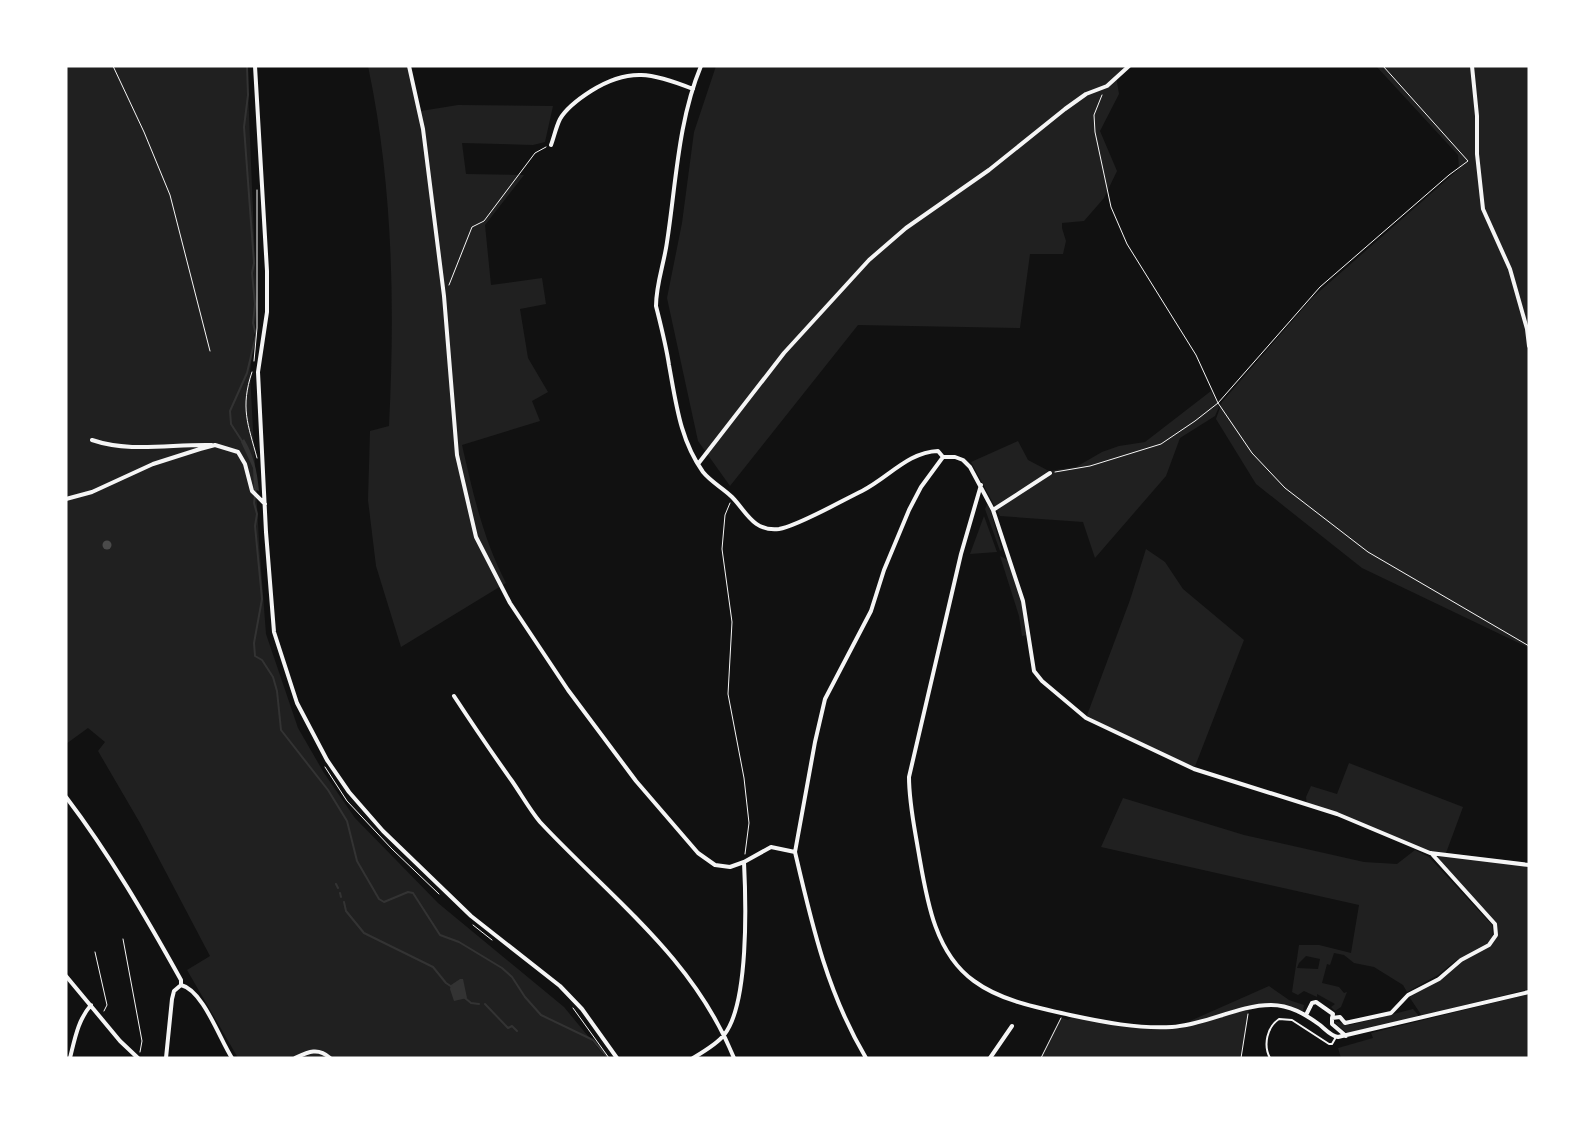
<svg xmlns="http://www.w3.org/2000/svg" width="1595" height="1124" font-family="'Noto Serif',serif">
<rect width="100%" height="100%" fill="#111"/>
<path fill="#202020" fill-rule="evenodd" d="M66 66H247L257 308 250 373 259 542 266 634 298 728 324 773 355 818 438 903 564 1007 606 1058H238L187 970 210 956 140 823 98 751 105 742 88 728 66 744Z
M368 66H409L421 111 458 105 553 106 545 142 533 145 462 143 466 174 524 175 485 225 491 285 542 278 546 304 520 309 528 358 548 392 532 401 540 421 462 445C473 493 483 539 506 583L401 647 376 566 368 500 370 431 389 426C395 306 393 184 368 66Z
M716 66H1125L1116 76 1119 94 1100 131 1117 171 1104 198 1084 221 1062 223V228L1066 241 1063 254H1030L1020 328 858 325 730 486 698 441 667 298 682 223 694 132Z
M1376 66H1529V648L1362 568 1256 484 1216 419 1222 402 1313 297 1459 169 1458 155Z
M1211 391 1219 407 1215 416 1180 438 1166 476 1095 558 1083 522 1000 516 971 462 1018 441 1028 460 1049 471 1076 467 1102 452 1119 446 1145 442Z
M988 502 1002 550 1000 551 985 509Z
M984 516 997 552 970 554Z
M1146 549 1165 562 1183 589 1244 640 1194 769 1086 718 1130 600Z
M1000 556 1010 561 1023 601 1028 635 1022 636 1019 616Z
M1349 763 1463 807 1446 853 1529 863V989L1422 1016 1408 995C1438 979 1464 959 1493 942L1496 928 1430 853 1337 814 1307 806 1306 797 1311 786 1337 794Z
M1123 798 1244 835 1364 862 1397 864 1415 850 1429 857 1492 925 1493 938 1488 943 1455 961 1438 975 1407 992 1403 985 1374 967 1354 963 1344 955 1334 953 1330 965 1327 964 1322 983 1339 987 1344 993 1347 992 1341 1007 1335 1011 1331 1007 1335 1004 1317 994V997L1304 991 1298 995 1292 992 1299 945H1319L1351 953 1359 905 1101 847ZM1306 956 1320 959 1318 969 1297 968 1299 963Z
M1269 986 1289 1000 1304 1005 1303 1011 1279 1006 1249 1008 1241 1058H1041L1061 1018 1068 1020 1075 1015C1113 1023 1153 1030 1192 1023L1190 1021Z
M1529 994V1058H1341L1338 1048 1373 1038 1371 1033Z
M1413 1009 1420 1017 1348 1034 1333 1021 1350 1025Z"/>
<path fill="#333" d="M244 439C254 456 257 471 259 491L254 489 253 468 241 442Z
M460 979H463L467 998 454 1001 450 989 451 985Z"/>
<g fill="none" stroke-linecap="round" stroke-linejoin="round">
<path stroke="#333" stroke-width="2" d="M242 441 231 424 230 411 247 373 256 335 253 323 255 304 252 273 254 263 244 127 248 95 247 66
M256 487 254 503 257 514 255 526 262 599 254 643 255 656 262 660 273 677 277 691 281 730 328 790 347 821 357 861 379 899 384 902 408 892 413 893 440 935 459 942 502 968 512 977 525 997 541 1015 593 1040 608 1058
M336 884 338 888
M340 893 341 897
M344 902 346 911 364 933 433 967 446 983 452 987
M465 998 471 1003 479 1004
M485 1004 508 1028 512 1026 517 1031"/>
</g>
<path fill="#4a4a4a" d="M102.5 545a4.5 4.5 0 1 1 9 0a4.5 4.5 0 1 1-9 0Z"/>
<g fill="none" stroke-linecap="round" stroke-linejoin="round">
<path stroke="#f5f5f5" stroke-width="1" d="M113 66 144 132 170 195 210 351
M1102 95 1094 115 1095 132 1111 207 1127 244 1196 355 1218 403 1252 453 1285 488 1368 552 1529 646
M449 285 472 227 484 221 535 153 546 147
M254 361 257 328V190
M252 372C240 408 248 424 257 458
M1055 472 1090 466 1161 444 1195 421 1218 403 1320 287 1449 175 1468 161 1383 66
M730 503 725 515 722 549 732 622 728 694 744 778 749 823 745 854
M325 767 347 801 392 849 439 894
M473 925 492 940
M123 939 142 1041 140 1052
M95 952 107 1005 104 1011
M573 1008 609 1058
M1041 1058 1061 1018
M1241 1058 1248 1014"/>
<path stroke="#f5f5f5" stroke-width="2" d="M1270 1058C1263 1045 1267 1027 1279 1019L1292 1020 1329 1044H1332L1336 1037"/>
<path stroke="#f5f5f5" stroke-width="4" d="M255 66 267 271V312L258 372 266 532 274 632 297 703 327 760 349 792 383 831 471 916 560 986 582 1009 617 1058
M409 66 423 129 444 296 457 455 476 537 510 603 568 690 636 781 698 853 715 865 730 867 744 862
M701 66C678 121 676 184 667 242 664 264 656 284 656 306 661 326 666 345 669 365 676 403 680 440 703 472 711 482 723 488 732 497 746 511 753 532 779 529 798 526 843 500 862 491 888 478 908 452 938 451L943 457
M1472 66 1477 116V154L1483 209 1510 269 1527 329 1529 346
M551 145C554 137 556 127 560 119 567 107 580 98 591 91 629 67 653 73 693 89
M92 440C130 453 171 444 211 445
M943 457H955L963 460 970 467 993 510 1023 601 1034 671 1042 681 1086 718 1194 769 1337 814 1430 853 1529 865
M698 464 784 353 869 260 906 228 989 170 1065 109 1086 94 1107 86 1129 66
M981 485 961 554 909 777C909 802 914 825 918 849 926 894 933 952 974 981 1001 1001 1039 1008 1070 1015 1103 1022 1138 1029 1172 1027 1206 1025 1238 1005 1271 1005 1290 1005 1305 1014 1320 1025 1325 1029 1331 1036 1338 1037L1529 992
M66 499 92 492 153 464 200 449 215 445 238 452 245 464 252 491 265 504
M993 510 1050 473
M454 696C473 725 492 753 512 781 521 794 530 810 540 822 611 898 693 957 734 1058
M66 797C110 855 146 917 181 980V985
M795 852C812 925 827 992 866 1058
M66 976 120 1041 138 1058
M181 985C203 990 220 1040 232 1058
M1306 1015 1312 1003 1316 1002 1333 1014 1332 1018 1340 1017 1345 1023 1391 1013 1408 995 1439 979 1461 960 1489 945 1496 935 1495 924 1431 853
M1332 1018V1024L1346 1036
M70 1058C75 1038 78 1020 91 1005
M166 1058 172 999 174 991 181 985
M295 1058C308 1052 318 1047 330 1058
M693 1058C703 1052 717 1044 724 1035 749 1004 746 902 744 862L771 847 795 852 815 742 825 699 871 611 884 570 909 510 921 487 943 457
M990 1058 1012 1026"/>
</g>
<rect width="1595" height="1124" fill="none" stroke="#ffffff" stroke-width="135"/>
</svg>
